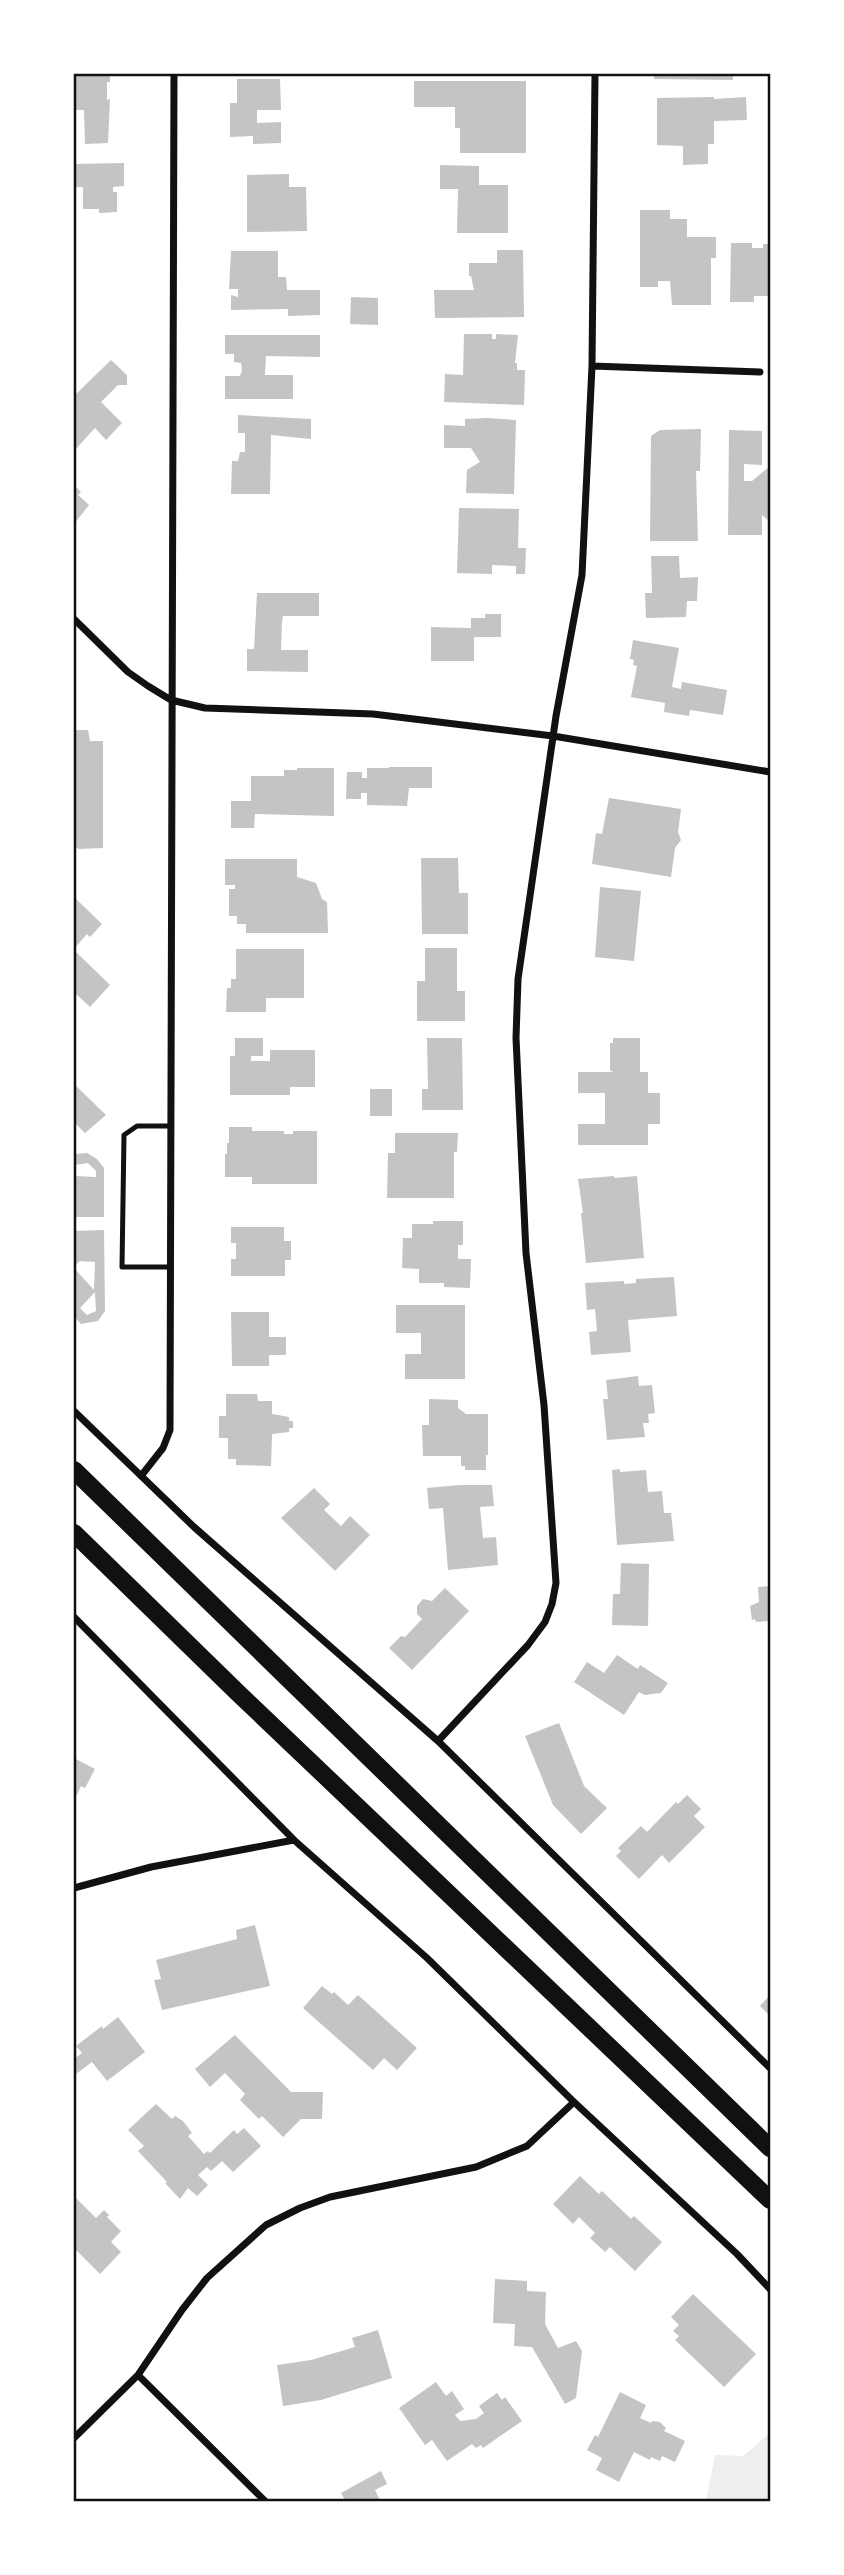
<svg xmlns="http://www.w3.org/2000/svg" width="844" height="2575" font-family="Arial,sans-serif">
<rect width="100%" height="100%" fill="#fff"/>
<path fill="#eee" d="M770 2433V2501H706L715 2455 743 2456Z"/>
<path fill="#c4c4c4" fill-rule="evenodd" d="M74 74H110V82H107V100L110 99 108 143 85 144 84 110H74Z
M654 74H733V80L654 79Z
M237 79H280L281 110H257V123L281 122V143L253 144V136L230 137V103H237Z
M414 81H526V153H460V128H455V107H414Z
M714 97V99L746 97 747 120 714 121V144H708V164L683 165V146L657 145V98Z
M124 163V186L113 187V192H117V212L99 213V209H83V187H74V164Z
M440 165 479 166V185H508V233H457L458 189H440Z
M289 174V187H306L307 231 247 232V175Z
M640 210H670V219H687V237H716V258H711V305H672L670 281H658V287H640Z
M731 243H752V248H763V244H770V296H754V302H730Z
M497 250H523L524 317 435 318 434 290H474L471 276H469V263H497Z
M231 251H278V277H286L287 290H320V315L288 316V309L231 310V295L238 297V289H229Z
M351 297 378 298V325L350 324Z
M464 334H492V339H496V334L518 335 515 363H517V370H525L524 405 444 402 445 374 463 375Z
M225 335H320V357L266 356 265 375H293V399H225V376H240L242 370 241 363 234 362V354H225Z
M111 360 127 375V385H118L101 402 122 423 106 440 95 428 74 451V396Z
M238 415 311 419V439L271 435 270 494H231L232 461H238L240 452H245V433H238Z
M487 418 516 420 514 494 466 493 467 470 480 462 471 448H444V425L465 426V419Z
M701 429 700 471H696L698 541H650L651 436 660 430Z
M729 430 762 431V465L744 464V481H752L770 466V520L769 521 762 515V535H728Z
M74 485 81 492 78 495 89 505 74 524Z
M459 508 519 509 518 548H526L525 574H516V566L492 565V574L457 573Z
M651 556H679L680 578 698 577 697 601H687L686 617 646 618 645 593H652Z
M257 593H319V616H283L282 622 281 650H308V672L247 671V649H254Z
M485 614H501V637H474V661H431V627L471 628V618H485Z
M633 640 679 648 672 687 681 689 682 682 727 690 723 715 690 710 689 716 664 712 665 703 631 697 637 666 633 665 634 660 630 659Z
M74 730H88L90 741H103V848L79 849 74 846Z
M389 767H432V788H409L407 806 367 805V793H361V799H346L347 772H362V778H367V768H389Z
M297 768H334V816L255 814 254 828H231V801H251V776H284V770H297Z
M609 798 681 809 678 832 681 840 675 848 671 877 592 864 596 833 602 834Z
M421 858H458L459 893H468V934H422Z
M225 859H297V877L316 883 322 899 327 902 328 933H246V924H237V916H229V889H235V885H225Z
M600 887 641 891 634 961 595 957Z
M74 897 102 924 90 937 87 934 74 949Z
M425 948H457V991H465V1021H417V981H425Z
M236 949H304V998H266V1012H226L227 988H231V979H236Z
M74 950 110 985 90 1007 74 992Z
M235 1038H263V1056H251V1061H270V1050H315V1087H290V1095H230V1056H235Z
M427 1038H462L463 1110H422V1089H428Z
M613 1038H640V1072H648V1093H660V1124H648V1145H578V1124H605V1093H578V1072H613L610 1070V1043H613Z
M74 1084 106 1115 85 1133 74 1122Z
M370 1089H392V1116H370Z
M229 1127H252V1131H284V1134H293V1131H317V1184H252V1177H225V1154H227V1143H229Z
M395 1133H458L457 1152H454V1198H387L388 1153H395Z
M87 1153 97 1159 104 1168V1217H74V1176L96 1177V1171L88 1163 74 1165V1154Z
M614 1176V1178L637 1176 644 1258 586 1263 581 1213H583L578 1179Z
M433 1221H463V1245H458V1259H471L470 1288 444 1287V1283H419V1269L402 1268 403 1238H412V1224H433Z
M231 1227H284V1241H291V1260H285V1276H231V1259H236V1243H231Z
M104 1230 105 1311 98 1321 81 1324 74 1316V1268L94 1290 95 1262 80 1261 74 1266V1231ZM95 1292 96 1311 87 1315 80 1308Z
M674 1277 677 1316 628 1320 631 1352 591 1355 589 1332 597 1331 595 1309 587 1310 585 1283 624 1281V1284L636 1283V1279Z
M396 1305H465V1379H405V1354H421V1333H396Z
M231 1312H269V1337H286V1355H269V1366H232Z
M638 1376 639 1386 652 1385 655 1413 648 1414 649 1423H643L645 1437 607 1440 603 1399H608L606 1380Z
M226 1394H257L258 1401H272V1414L289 1417V1421H293V1428H289V1432L272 1434 271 1466 236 1465V1459H228V1438H219V1416H226Z
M429 1399 458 1400V1408L466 1414H488V1455H486V1470H465V1466H461V1456H423L422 1425H429Z
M620 1469V1472L646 1470 648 1492 662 1491 664 1513H671L674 1541 617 1545 612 1470Z
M460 1485H492L494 1506 480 1507 483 1538 496 1537 498 1565 448 1570 443 1508 429 1509 427 1488Z
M314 1488 330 1504 324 1510 341 1526 350 1516 370 1535 335 1571 281 1518Z
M621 1563 649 1564 648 1626 612 1625 613 1594H620Z
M770 1586V1621L756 1622 755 1619 752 1620 750 1606 759 1602 758 1587Z
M445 1588 469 1611 412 1670 389 1648 401 1636 405 1637 422 1619 417 1614V1606L423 1599 432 1601Z
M617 1655 638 1669 640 1665 668 1683 661 1693 645 1695 639 1692 624 1715 574 1682 587 1662 604 1673Z
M559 1723 584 1786 607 1808 581 1834 553 1805 525 1736Z
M74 1758 95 1769 85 1788 81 1786 74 1801Z
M687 1795 701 1809 694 1816 705 1827 669 1863 662 1855 639 1879 616 1856 621 1851 618 1848 641 1826 647 1832 676 1802 678 1804Z
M255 1925 270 1986 162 2010 154 1980 161 1979 156 1960 237 1939 236 1930Z
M322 1986 332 1994 334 1992 348 2005 358 1995 417 2048 397 2070 384 2058 373 2070 303 2008Z
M770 1995V2016L760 2006Z
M118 2017 145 2052 107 2081 92 2062 76 2074 74 2071V2059L82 2053 76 2046 102 2026 103 2029Z
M235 2035 291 2092H323L322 2119H301L283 2137 262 2116 259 2119 240 2100 245 2094 225 2073 210 2087 195 2069Z
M156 2104 172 2119 175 2116 183 2121 192 2133 188 2136 204 2154 208 2151 210 2153 234 2130 237 2134 244 2128 261 2146 233 2172 222 2161 211 2171 207 2167 198 2175 208 2185 197 2196 188 2188 180 2199 165 2183 167 2182 138 2151 144 2146 128 2130Z
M580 2176 599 2194 602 2191 631 2219 634 2216 662 2242 635 2271 610 2247 605 2252 590 2238 595 2233 579 2217 573 2224 553 2204Z
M76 2198 96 2218 104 2210 109 2215 107 2217 121 2231 111 2242 121 2252 100 2274 74 2248V2200Z
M495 2279 527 2281V2291L546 2292 545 2324 558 2348 576 2341 582 2351 576 2398 565 2404 532 2347 514 2346 515 2324 493 2323Z
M693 2294 756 2354 724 2387 675 2340 679 2336 673 2331 679 2325 671 2317Z
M378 2330 392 2378 321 2400 283 2406 277 2365 311 2360 355 2347 352 2338Z
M436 2382 446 2396 452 2391 464 2409 455 2415 460 2421 476 2419 484 2413 479 2406 497 2393 502 2400 505 2397 522 2421 483 2448 481 2445 476 2448 472 2444 447 2461 432 2440 425 2445 399 2408Z
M620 2392 646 2405 640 2418 651 2423 652 2421 660 2422 666 2428 664 2431 685 2441 675 2462 662 2456 660 2461 651 2457 650 2460 634 2452 619 2482 596 2470 602 2458 587 2450 595 2435 598 2437Z
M381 2471 387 2484 375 2490 381 2502H346L341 2493Z"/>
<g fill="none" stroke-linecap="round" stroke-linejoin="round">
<path stroke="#111" stroke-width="5" d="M171 1126H137L124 1135 122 1267H171"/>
<path stroke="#111" stroke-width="7" d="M592 366 760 372
M74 619 128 672 148 686 171 700 205 708 373 714 553 736 770 772
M74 1411 194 1527 438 1741 770 2068
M141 1476 163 1448 170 1430 174 74
M74 1617 294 1840 427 1958 574 2102 737 2254 770 2289
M438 1741 528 1645 545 1622 552 1604 556 1583 544 1405 526 1253 516 1038 518 979 556 716 582 575 592 366 595 74
M74 1888 151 1867 294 1840
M138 2375 266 2502
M74 2438 138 2375 182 2310 207 2278 266 2225 300 2208 330 2197 476 2167 527 2146 574 2102"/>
<path stroke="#111" stroke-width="18" d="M74 1470 770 2148
M74 1533 237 1692 770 2200"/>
</g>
<rect width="844" height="2575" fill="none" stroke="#ffffff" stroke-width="150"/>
<rect x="75" y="75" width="694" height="2425" fill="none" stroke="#111" stroke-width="2.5"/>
</svg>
